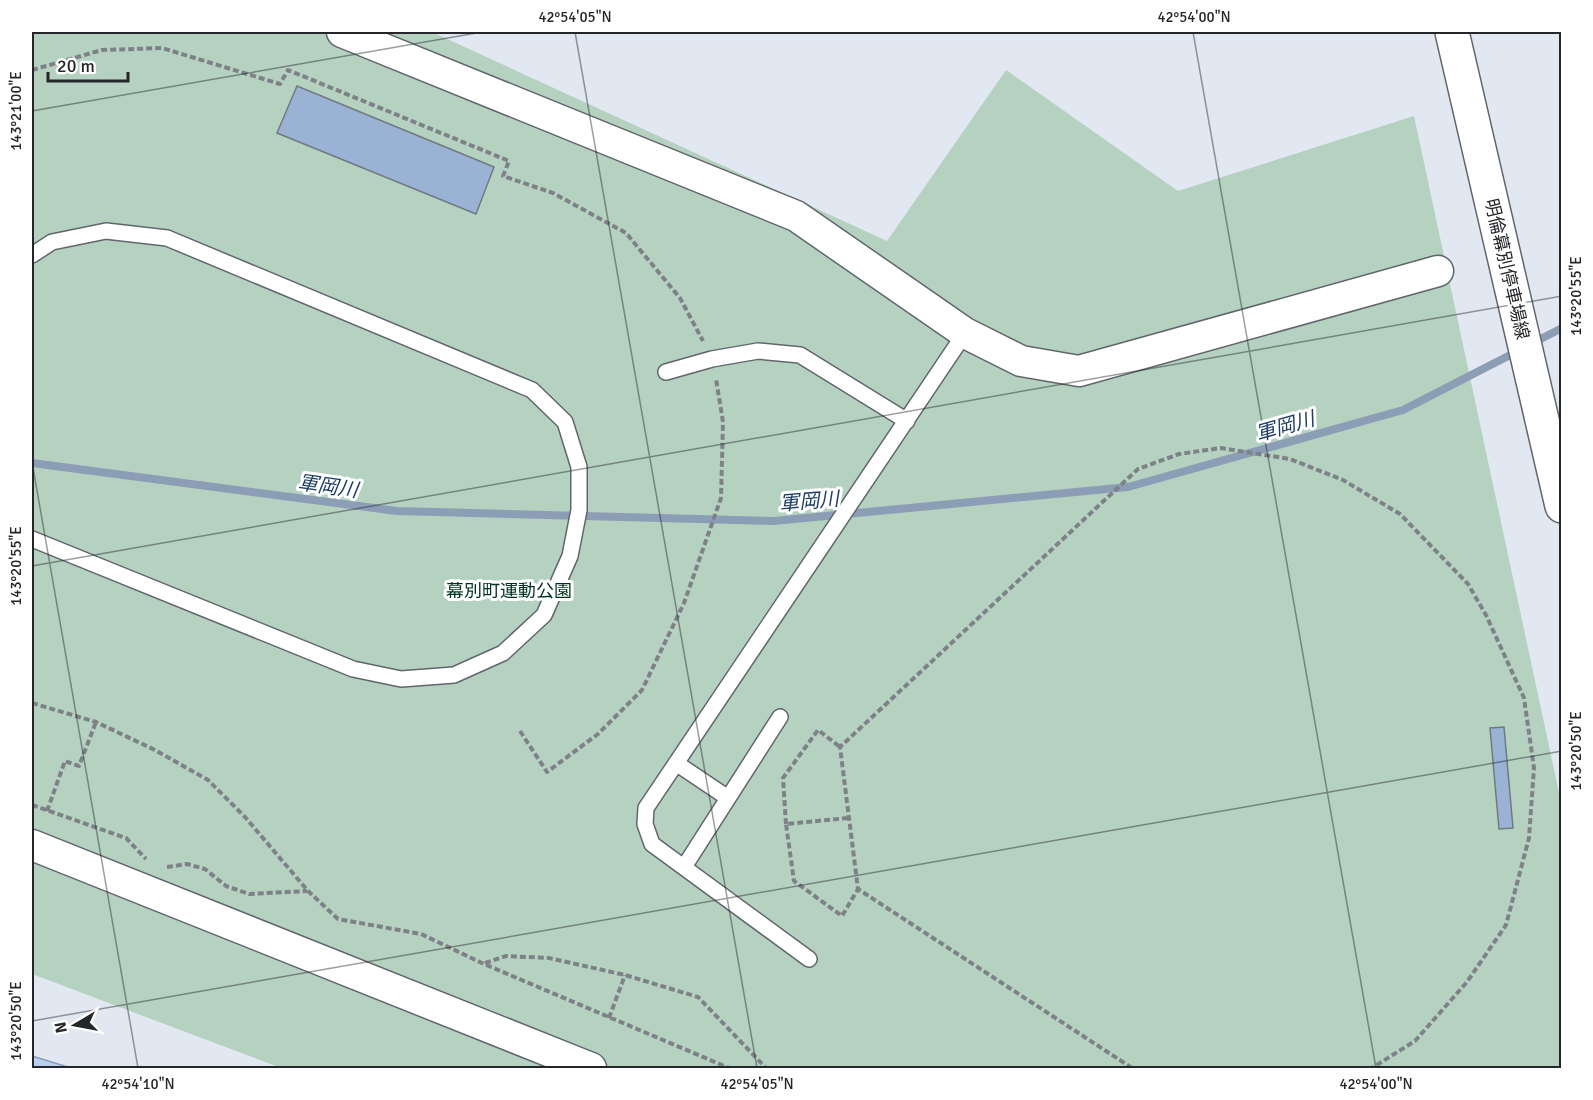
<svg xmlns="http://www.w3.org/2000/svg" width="1593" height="1100" font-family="Signika,'Noto Sans JP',sans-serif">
<rect width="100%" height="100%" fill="#e2e8f1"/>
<path fill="#b5d2c1" d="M32 32H432L887 241 1006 70 1178 191 1414 116 1561 802V1068H281L32 974Z"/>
<path fill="#b7d1f2" stroke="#8b9eb6" stroke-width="1.5" d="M32 1056 71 1068H32Z"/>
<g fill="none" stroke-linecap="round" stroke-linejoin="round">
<path stroke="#8b9eb6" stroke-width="8" d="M1533 343 1562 328
M32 463 397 511 774 521 1128 487 1403 410 1518 351"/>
</g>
<path fill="#9ab2d3" stroke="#737981" stroke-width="1.5" d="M297 86 494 167 476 214 277 133Z
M1504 727 1513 828 1499 829 1490 728Z"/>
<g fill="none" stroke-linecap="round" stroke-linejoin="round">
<g stroke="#61666e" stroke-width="18">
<path id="service" d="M32 255 52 242 106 231 167 238 532 390 565 422 579 467V510L570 556 544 615 503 653 454 675 401 679 353 669 32 539
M666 372 712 359 758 351 800 355 907 421
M676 763 728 798
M684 867 780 717
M809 959 652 844 645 824 646 808 965 333"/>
</g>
<g stroke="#61666e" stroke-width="33">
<path id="minor" d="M342 32 796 216 965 333 1021 361 1079 371 1438 271
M32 845 591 1068"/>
</g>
<g stroke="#61666e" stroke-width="36">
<path id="secondary" d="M1452 32 1562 506"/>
</g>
<path stroke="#7e8288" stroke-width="4" stroke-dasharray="6 3" stroke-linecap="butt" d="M32 70 102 50 162 48 280 84 288 70 509 161 503 176 553 193 626 233 680 298 703 341
M32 703 96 722 155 750 208 780 245 817 308 891 338 919 421 934 484 964 729 1068
M520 731 547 772 598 734 642 690 684 603 721 498 723 422 716 379
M32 805 126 838 146 859
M47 811 65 761 79 766 96 722
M848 818 786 824 794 881 842 916 858 889
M786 824 783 778 818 730 840 747
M167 867 187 864 205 869 226 886 249 894 307 891
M485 963 506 956 549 958 625 975 698 997 766 1068
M609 1018 625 975
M1132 1068 858 889 840 747 1138 469 1179 454 1221 448 1290 459 1343 480 1400 514 1468 584 1486 615 1524 698 1534 768 1529 838 1506 925 1467 982 1415 1041 1372 1068"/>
<use href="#service" stroke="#fff" stroke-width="15"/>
<use href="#minor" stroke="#fff" stroke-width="30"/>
<use href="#secondary" stroke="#fff" stroke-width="33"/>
</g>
<path fill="none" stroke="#24262a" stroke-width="1.5" stroke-opacity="0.45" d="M575 32 757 1068M1193 32 1376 1068M32 111 482 32M32 462 138 1068M32 566 1562 296M32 1021 1562 751"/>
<g text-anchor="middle" stroke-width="6" stroke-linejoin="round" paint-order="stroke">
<g font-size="18" fill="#24262a" stroke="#fff">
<text transform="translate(1507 269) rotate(77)" y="6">明倫幕別停車場線</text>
</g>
<g font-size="18" fill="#00341e" stroke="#fff">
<text x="509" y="597">幕別町運動公園</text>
</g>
<g font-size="20" font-style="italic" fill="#1c3e69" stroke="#fff">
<text transform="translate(1285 426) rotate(-16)" y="7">軍岡川</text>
<text transform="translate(328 486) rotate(8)" y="7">軍岡川</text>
<text transform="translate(809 501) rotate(-5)" y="7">軍岡川</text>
</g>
</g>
<rect width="1593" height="1100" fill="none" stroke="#ffffff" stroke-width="66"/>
<g transform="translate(75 1025) rotate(260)" stroke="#ffffff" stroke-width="4.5" paint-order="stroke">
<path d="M0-4.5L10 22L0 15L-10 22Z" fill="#24262a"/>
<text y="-9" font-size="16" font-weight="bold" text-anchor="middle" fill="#24262a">N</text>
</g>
<path d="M48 72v9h80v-9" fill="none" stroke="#24262a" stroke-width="3"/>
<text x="57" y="72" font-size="18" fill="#24262a" stroke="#ffffff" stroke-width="4.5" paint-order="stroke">20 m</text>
<rect x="33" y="33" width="1527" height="1034" fill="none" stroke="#24262a" stroke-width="2"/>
<g font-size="15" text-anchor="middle" fill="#24262a">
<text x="575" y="22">42°54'05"N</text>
<text x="1194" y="22">42°54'00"N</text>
<text transform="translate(16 111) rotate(-90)" y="5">143°21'00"E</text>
<text transform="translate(1576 296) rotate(-90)" y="5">143°20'55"E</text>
<text transform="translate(16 566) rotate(-90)" y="5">143°20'55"E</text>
<text transform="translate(1576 751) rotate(-90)" y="5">143°20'50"E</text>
<text transform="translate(16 1021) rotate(-90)" y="5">143°20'50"E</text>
<text x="138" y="1089">42°54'10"N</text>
<text x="757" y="1089">42°54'05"N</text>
<text x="1376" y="1089">42°54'00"N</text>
</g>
</svg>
